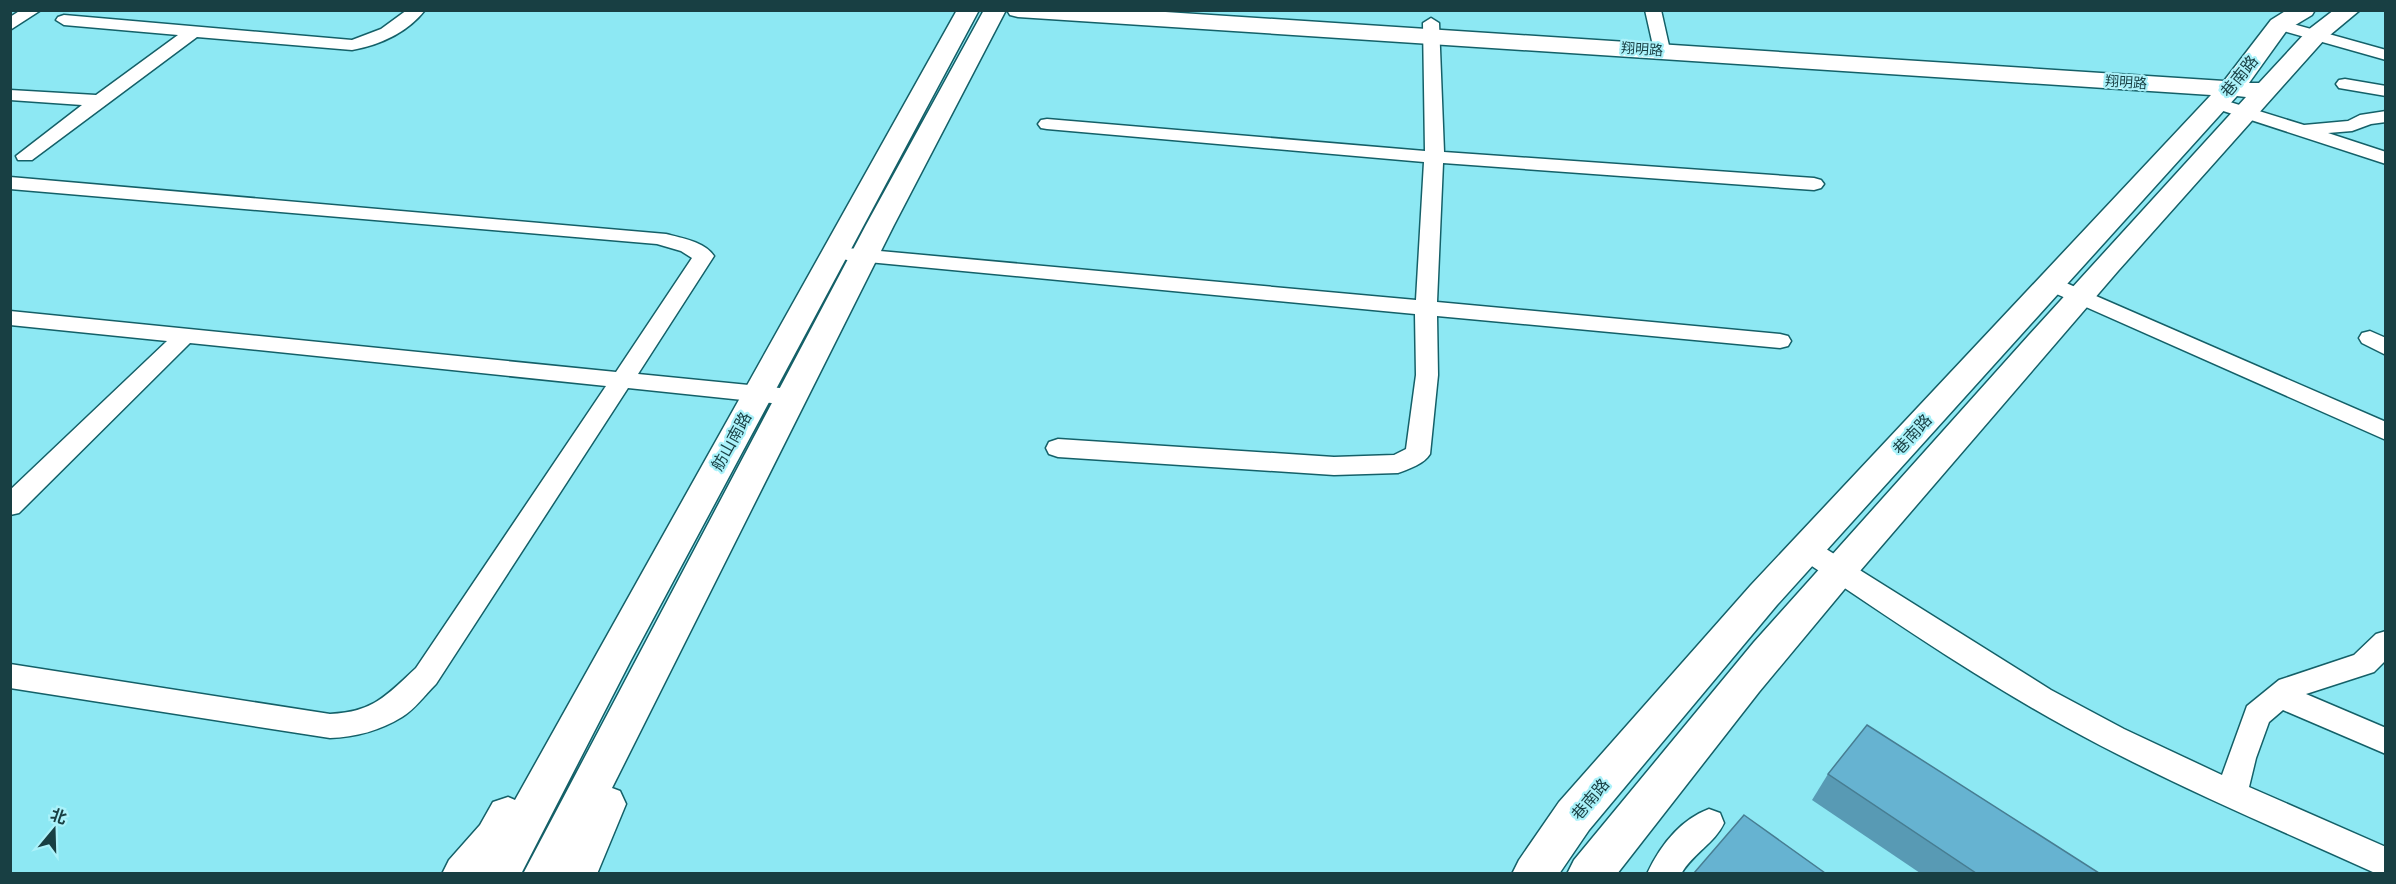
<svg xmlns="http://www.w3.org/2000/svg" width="2396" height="884" font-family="Quicksand,'Noto Sans SC',sans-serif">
<rect width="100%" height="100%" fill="#8de8f3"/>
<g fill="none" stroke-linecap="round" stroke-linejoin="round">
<g stroke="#146068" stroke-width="3">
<path id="street" d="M21 10H41L10 30V17Z
M407 10H425C407 33 379 45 352 50L197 37 32 160H18L16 156 82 105 10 100V90L96 95 178 35 64 25 56 20 58 17 64 15 352 40 381 29Z
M1645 10H1661L1670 50 1668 54H1656L1654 50Z
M1431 18 1439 23 1444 152 1814 178 1821 180 1824 184 1821 188 1814 190 1443 163 1437 302 1780 334 1788 336 1791 341 1788 346 1780 348 1437 316 1438 375 1430 454C1424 464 1409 469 1398 473L1334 475 1058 457 1049 454 1046 448 1049 442 1058 439 1334 457 1394 455 1406 449 1416 375 1415 314 847 260 840 258 837 254 840 250 847 248 1416 300 1424 162 1047 129 1041 128 1038 124 1041 120 1047 119 1425 151 1423 23Z
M2279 20 2386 50V60L2273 28 2271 25Z
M2345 79 2386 86V96L2339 88 2336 84 2339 80Z
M2217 98 2304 125 2348 121 2360 115 2386 111V122L2371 124 2352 131 2328 133 2386 152V164L2211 107 2208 103 2211 99Z
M10 177 666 234C682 238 705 242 714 256L638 374 790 389 798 391 802 397 798 403 790 405 628 388 436 684C425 695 414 710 402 717 379 731 356 737 330 738L10 688V664L330 714C373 712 386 696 416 668L606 386 190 343 19 513 10 515V490L167 341 10 325V311L616 372 692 258 681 251 657 244 10 189Z
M2050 276 2386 422V440L2043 288 2039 283 2043 278Z
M2370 331 2386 338V355L2362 343 2359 338 2362 333Z
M1806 539 1815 542 2051 690 2124 729 2222 775 2247 706 2279 680 2354 655 2376 634 2386 631V660L2374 672 2306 694 2386 728V754L2283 710 2269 722 2256 758 2249 787 2386 847V874L2375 873C2271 826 2166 782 2066 727 1973 676 1885 615 1797 556L1793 549 1797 542Z
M1709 809 1720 813 1724 823C1715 843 1693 853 1681 874H1647C1660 846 1680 820 1709 809Z"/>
</g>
<g stroke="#146068" stroke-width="3">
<path id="secondary" d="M957 10H979L631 660 521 874H442L449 860 480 825 493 802 508 797 515 800Z
M984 10H1006L894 225 612 788 620 791 626 804 597 874H523L866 225Z
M1007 10H1135L2224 81 2271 20 2287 10H2315L2312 15 2287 30 2249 83H2259L2308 30 2334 10H2360L2324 40 2118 271 1848 585 1759 692 1617 874H1567L1574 860 1754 642 2029 335 2246 97 2237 96 1777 605 1589 830 1559 874H1512L1519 860 1559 802 1751 585 2211 95 1018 17 1010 15Z"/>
</g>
<use href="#street" fill="#fff" fill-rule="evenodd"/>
<use href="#secondary" fill="#fff" fill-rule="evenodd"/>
</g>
<path fill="#589ab4" d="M1828 774 2099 873H1920L1812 800Z"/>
<path fill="#66b3d1" stroke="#477d92" stroke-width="1.5" d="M1867 725 2099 873H1976L1828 774Z
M1744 815 1825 873H1694Z"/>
<g text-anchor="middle" stroke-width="4.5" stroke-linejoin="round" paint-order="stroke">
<g font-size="14" fill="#183f43" stroke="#abf2fa">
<text transform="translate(1642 49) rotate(4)" y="5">翔明路</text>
<text transform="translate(2126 82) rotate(4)" y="5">翔明路</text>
</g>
<g font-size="16" fill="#183f43" stroke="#abf2fa">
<text transform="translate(2239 76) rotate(-51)" y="6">巷南路</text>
<text transform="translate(1912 434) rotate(-47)" y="6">巷南路</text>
<text transform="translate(731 441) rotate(-61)" y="6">舫山南路</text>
<text transform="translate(1590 799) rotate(-50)" y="6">巷南路</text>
</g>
</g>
<rect width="2396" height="884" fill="none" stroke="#183f43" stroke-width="24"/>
<g transform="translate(54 830) rotate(19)" stroke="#abf2fa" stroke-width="4.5" paint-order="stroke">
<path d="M0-4.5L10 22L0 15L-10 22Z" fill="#183f43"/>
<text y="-9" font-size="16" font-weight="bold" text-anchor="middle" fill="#183f43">北</text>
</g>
</svg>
